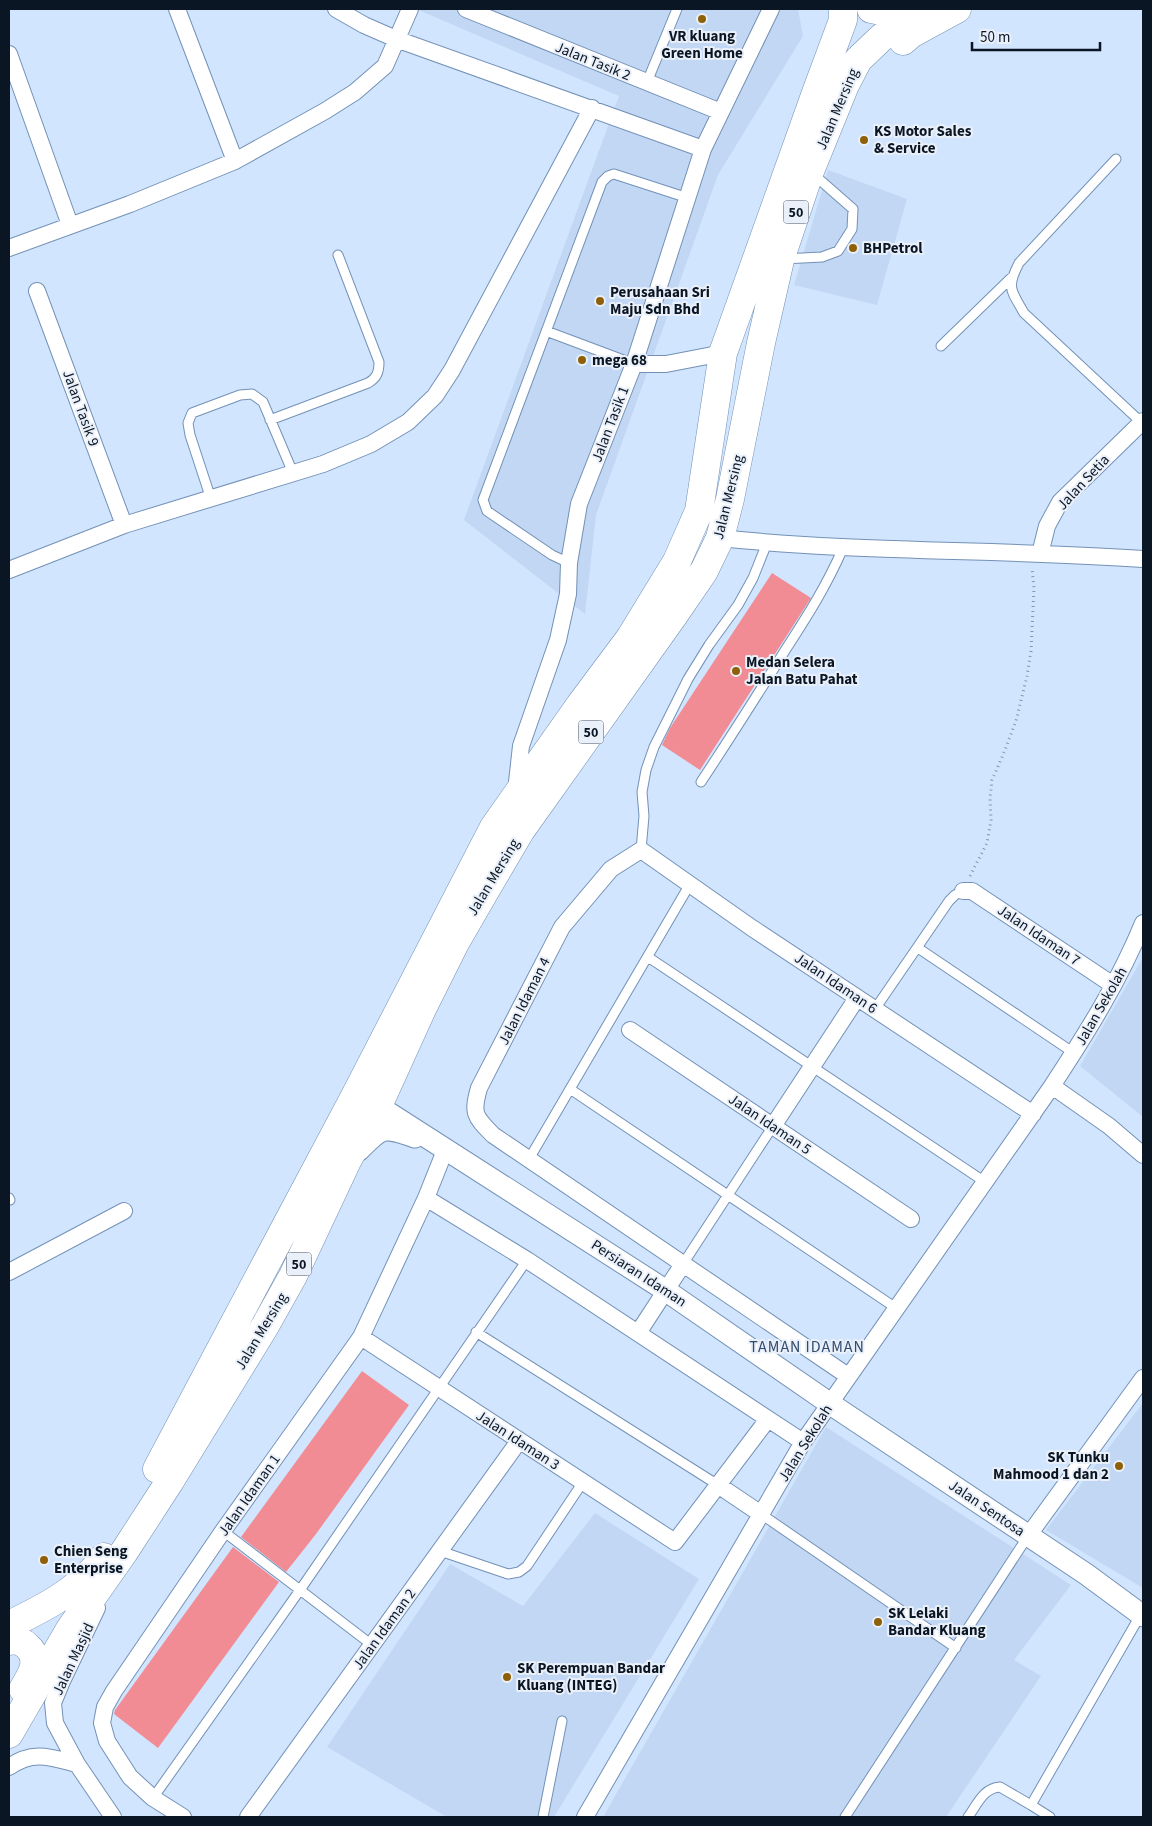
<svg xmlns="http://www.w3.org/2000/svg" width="1152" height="1826" font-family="'Source Sans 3',sans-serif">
<rect width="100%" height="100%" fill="#d1e5fe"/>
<path fill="#c1d7f4" d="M416 9H798L803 36 718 175 596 515 585 614 464 520 619 96Z
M828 170 907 199 877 305 794 285Z
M1142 959H1143V1117L1080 1066Z
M1143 1403V1588L1046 1530Z
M826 1427 1071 1585 1014 1660 1041 1676 946 1817H603Z
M595 1513 699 1579 554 1817H447L327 1747 450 1564 523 1606Z"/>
<path fill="#f18c94" d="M772 573 811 598 700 770 662 745 670 728Z
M362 1371 409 1405 316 1534 286 1572 241 1537Z
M233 1547 279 1582 158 1748 114 1714 115 1710Z"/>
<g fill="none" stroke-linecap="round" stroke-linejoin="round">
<g stroke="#7391b7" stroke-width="11">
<path id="service" d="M647 82 677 9
M1116 159 1019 263C1006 288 1011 290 1024 313L1142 423
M783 259 822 257 838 251 852 229 853 209 812 173
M546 331 634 364
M941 346 1011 278
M270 420 368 383C377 378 379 372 379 362L338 255
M211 499 190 435 188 423 192 413 240 395 252 394 263 402 293 473
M569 563 552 555 487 511 483 500 602 182 608 176 614 174 688 198
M701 782C730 738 758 694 786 649 808 615 827 585 843 548
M641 850 644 816 642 792 646 770 654 747 688 679 709 645 738 605 753 578 767 543
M918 948 1074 1053
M648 957 985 1182
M875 1009 949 901 955 895 963 891
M570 1089 896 1308
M529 1159 690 884
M9 1198 10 1200
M683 1264 773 1126
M476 1332 718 1485
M761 1514 956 1648
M223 1531 372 1645
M440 1551 508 1574 519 1572 527 1566 583 1482
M153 1798 300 1590 527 1260
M1031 1805 1050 1817
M543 1817 562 1721
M845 1817 1028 1536
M968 1817C977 1805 983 1788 1000 1787L1031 1805 1141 1614"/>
</g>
<g stroke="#7391b7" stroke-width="18">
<path id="minor" d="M177 9 235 161
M336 9 364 25 396 39 703 149
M466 9 721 112
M9 54 70 225
M9 248 130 204 235 161 325 111 355 92 385 66 410 9
M37 291 124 525
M634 364H666L723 353
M720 538C861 553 1002 549 1143 559
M1040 554 1047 526 1060 502 1143 421
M9 570 124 525 323 464 371 444 408 422 435 396 452 370 592 108
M516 791 521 746 558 640 568 594 569 563 579 504 634 364 703 149 771 9
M963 891H972L1113 985
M630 1030 911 1219
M1052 1086 1109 1126 1143 1155
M773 1126 857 998
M426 1198 527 1260 803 1442
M9 1272 124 1211
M638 1333 683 1264
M361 1337 675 1542 768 1419
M848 1376 493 1135C474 1116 472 1113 479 1088L562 927 611 869 641 850 752 928 1033 1114
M718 1485 761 1514
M1028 1536 1143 1378
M97 1608 62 1681 53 1703 55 1723 77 1764 113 1817
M9 1767C33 1750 50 1757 77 1764
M183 1817 153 1798 130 1777 107 1741 102 1723 105 1707 114 1691 223 1531 361 1337 426 1198 446 1148
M248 1817 519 1441
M585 1817 803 1442 1052 1086C1086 1034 1120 980 1143 923"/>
</g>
<g stroke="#7391b7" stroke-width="23">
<path id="tertiary" d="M378 1106 665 1290 829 1403 1086 1574 1143 1616
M359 1150C383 1126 383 1126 415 1137"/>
</g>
<g stroke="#7391b7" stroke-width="29">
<path id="trunk" d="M871 9 897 14 922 9
M903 41 911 34 957 9
M157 1469 355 1096 494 827 580 705 630 638 677 561 699 511 723 353 817 90 843 20V9
M9 1625C46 1607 78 1591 104 1557
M9 1641C15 1640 22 1641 27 1646 42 1659 31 1676 23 1689
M9 1734 70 1629 124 1552 170 1481 265 1326 293 1276 347 1161 378 1106 422 1009 455 943 485 891 521 830 674 615 704 571 720 538 730 499 761 343 780 260 810 171 845 85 858 60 881 38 918 11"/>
</g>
<path stroke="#8595aa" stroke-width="3" stroke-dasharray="1 4" stroke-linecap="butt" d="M970 876 987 843 991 820 990 798 992 780 1003 755 1016 721 1027 676 1031 651 1034 588 1032 568"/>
<use href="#service" stroke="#fff" stroke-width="9"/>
<use href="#minor" stroke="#fff" stroke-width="16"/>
<use href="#tertiary" stroke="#fff" stroke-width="21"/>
<use href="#trunk" stroke="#fff" stroke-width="28"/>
</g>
<g fill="#8e6008" stroke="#eaf0f9" stroke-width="2">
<circle cx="702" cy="19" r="5"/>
<circle cx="864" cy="140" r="5"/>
<circle cx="853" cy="248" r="5"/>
<circle cx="600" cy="301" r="5"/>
<circle cx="582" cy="360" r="5"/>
<circle cx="736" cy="671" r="5"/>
<circle cx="1119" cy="1466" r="5"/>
<circle cx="44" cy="1560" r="5"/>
<circle cx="878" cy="1622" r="5"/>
<circle cx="507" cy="1677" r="5"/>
</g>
<g text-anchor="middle" stroke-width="4" stroke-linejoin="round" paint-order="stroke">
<g fill="#eaf0f9" stroke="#4e5764" stroke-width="1">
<rect x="783.5" y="200.5" width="25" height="23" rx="4"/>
<rect x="578.5" y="720.5" width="25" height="23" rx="4"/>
<rect x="286.5" y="1252.5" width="25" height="23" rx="4"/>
</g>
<g font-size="14" font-weight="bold" fill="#0b1624">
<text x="796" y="217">50</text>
<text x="591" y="737">50</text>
<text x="299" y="1269">50</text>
</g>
<g font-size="15" font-weight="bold" fill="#0b1624" stroke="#eaf0f9" text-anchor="start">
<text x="702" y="41" text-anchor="middle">VR kluang<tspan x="702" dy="17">Green Home</tspan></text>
<text x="874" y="136">KS Motor Sales<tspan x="874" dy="17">&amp; Service</tspan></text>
<text x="863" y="253">BHPetrol</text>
<text x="610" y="297">Perusahaan Sri<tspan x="610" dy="17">Maju Sdn Bhd</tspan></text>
<text x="592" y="365">mega 68</text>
<text x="746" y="667">Medan Selera<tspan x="746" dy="17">Jalan Batu Pahat</tspan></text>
<text x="1109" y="1462" text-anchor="end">SK Tunku<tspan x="1109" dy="17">Mahmood 1 dan 2</tspan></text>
<text x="54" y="1556">Chien Seng<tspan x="54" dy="17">Enterprise</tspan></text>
<text x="888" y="1618">SK Lelaki<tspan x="888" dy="17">Bandar Kluang</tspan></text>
<text x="517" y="1673">SK Perempuan Bandar<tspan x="517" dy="17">Kluang (INTEG)</tspan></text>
</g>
<g font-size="15" fill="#0b1624" stroke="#eaf0f9">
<text transform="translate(593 61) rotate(22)" y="5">Jalan Tasik 2</text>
<text transform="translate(837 109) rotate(-67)" y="5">Jalan Mersing</text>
<text transform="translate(81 408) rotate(70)" y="5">Jalan Tasik 9</text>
<text transform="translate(610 424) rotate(-69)" y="5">Jalan Tasik 1</text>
<text transform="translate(1083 482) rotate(-47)" y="5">Jalan Setia</text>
<text transform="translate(728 497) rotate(-76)" y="5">Jalan Mersing</text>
<text transform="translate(493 877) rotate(-59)" y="5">Jalan Mersing</text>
<text transform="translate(1039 935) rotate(34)" y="5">Jalan Idaman 7</text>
<text transform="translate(836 983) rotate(34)" y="5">Jalan Idaman 6</text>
<text transform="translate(524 1001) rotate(-63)" y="5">Jalan Idaman 4</text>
<text transform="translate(1101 1006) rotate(-60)" y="5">Jalan Sekolah</text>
<text transform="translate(770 1124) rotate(34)" y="5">Jalan Idaman 5</text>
<text transform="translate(639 1273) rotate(33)" y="5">Persiaran Idaman</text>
<text transform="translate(261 1331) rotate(-59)" y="5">Jalan Mersing</text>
<text transform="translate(518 1440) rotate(33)" y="5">Jalan Idaman 3</text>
<text transform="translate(805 1443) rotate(-58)" y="5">Jalan Sekolah</text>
<text transform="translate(249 1495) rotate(-55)" y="5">Jalan Idaman 1</text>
<text transform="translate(987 1508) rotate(34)" y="5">Jalan Sentosa</text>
<text transform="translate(384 1629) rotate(-54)" y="5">Jalan Idaman 2</text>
<text transform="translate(73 1659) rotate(-65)" y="5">Jalan Masjid</text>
</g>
<g font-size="16" letter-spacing="1" fill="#324c6f" stroke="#eaf0f9">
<text x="807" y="1352">TAMAN IDAMAN</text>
</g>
</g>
<rect width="1152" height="1826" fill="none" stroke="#0b1624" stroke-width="20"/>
<path d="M972 42v8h128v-8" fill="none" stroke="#0b1624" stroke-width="2.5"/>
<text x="980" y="42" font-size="15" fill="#0b1624" stroke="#eaf0f9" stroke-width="4" paint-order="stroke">50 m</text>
</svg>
